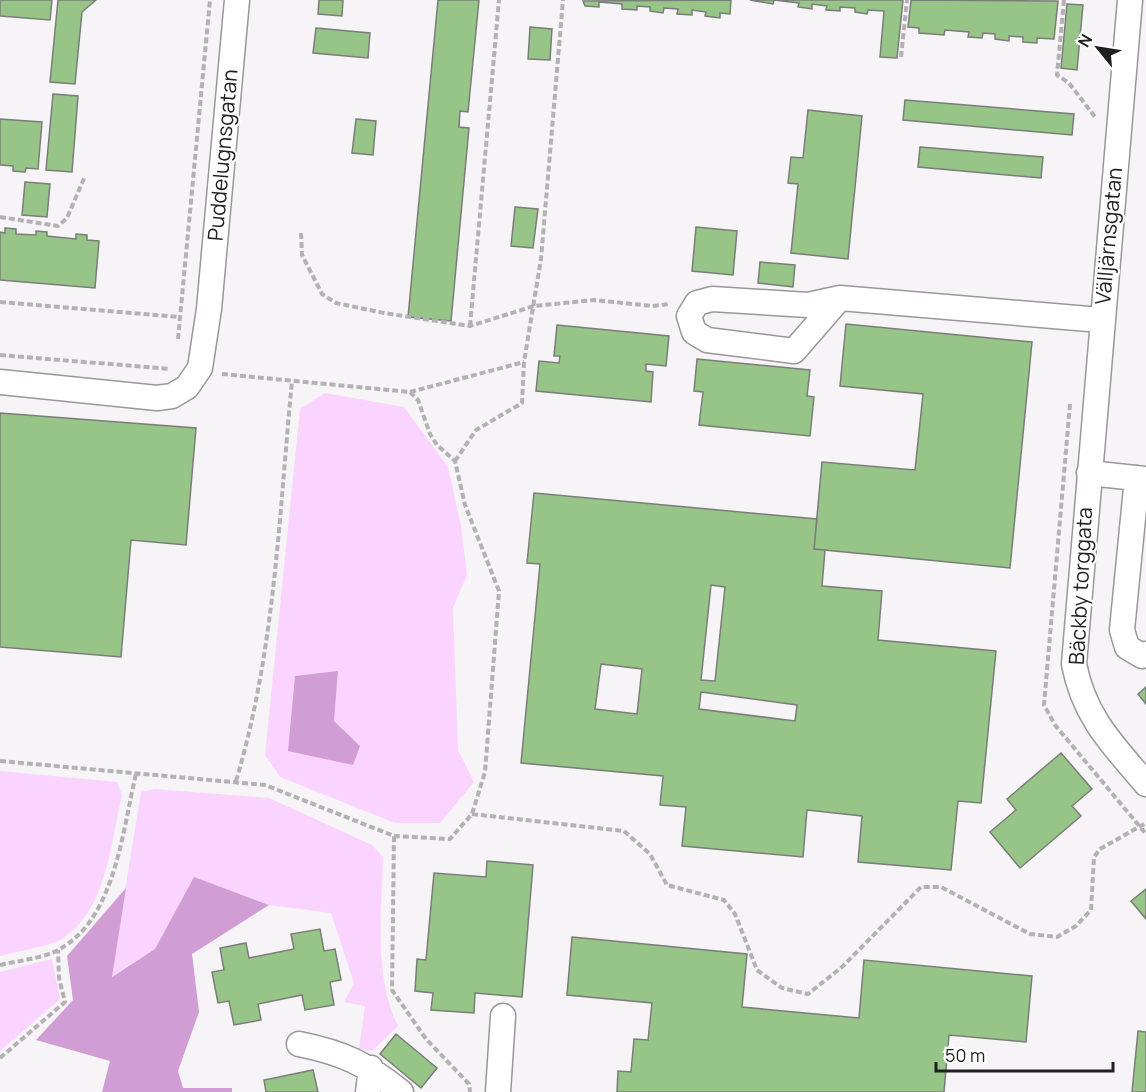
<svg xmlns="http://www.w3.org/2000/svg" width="1146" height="1092" font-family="Manrope,sans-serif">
<rect width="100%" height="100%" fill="#f7f4f7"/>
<path fill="#fad3fe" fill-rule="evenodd" d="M325 393 404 407 448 467 461 526 467 575 453 608 458 750 474 782 440 823H395L280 777 265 755 300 409ZM338 671 334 721 360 746 288 751Z
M0 771 117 782 122 795C111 841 107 910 63 938 49 947 17 951 0 956Z
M155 789 269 798 372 845 383 857C382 911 373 976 398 1026L372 1051 359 1049 365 1006 344 1002 354 983 331 913 269 905 194 878 155 949 111 977 141 792Z
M52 959 60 999 0 1051V972Z"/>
<path fill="#d09dd5" d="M338 671 334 721 360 746 353 765 288 751 295 676Z
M194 877 269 905 192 954 199 1012 178 1071 183 1088H232V1092H102L110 1061 36 1040 73 1000 67 956 126 888 112 977 155 949Z"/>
<path fill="#97c487" stroke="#7b7d7a" stroke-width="1.5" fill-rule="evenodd" d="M0 0H52L50 20 0 16Z
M58 0H96L82 12 75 84 50 82Z
M319 0H343L342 16 318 14Z
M438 0H479L468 112 460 111 459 127 469 128 451 321 408 317Z
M731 0 730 14 720 13V18L705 16 706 12 692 10V15L677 14 678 9 664 8 663 13 650 11V7L637 6V10L622 9V4L599 2V7L585 6 583 1Z
M750 0H903L897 58 880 57 884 11 868 10 867 14 855 12V8L840 7V11L826 10 827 6 812 4V9L798 7 799 3 774 0 773 4Z
M911 0 1058 1 1054 39 1037 38V43L1023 42V37L1009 36V41L995 39V34L983 33 982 38 968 37 969 32 945 30 944 35 919 33V28L908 27Z
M1067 4 1083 5 1077 70 1061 68Z
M530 27 552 29 550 60 528 59Z
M316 28 370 33 368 58 313 53Z
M53 94 78 96 72 172 46 170Z
M905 100 1074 114 1072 135 903 120Z
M808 110 862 116 848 259 791 253 798 184 788 183 791 157 803 158Z
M0 119 42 122 38 169 26 168 25 172 13 171V166L0 165Z
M356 119 376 121 373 155 352 153Z
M920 147 1043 157 1041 178 918 167Z
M25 182 50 184 47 217 22 215Z
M515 207 538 209 533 248 511 246Z
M696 227 737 231 733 275 692 271Z
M5 228 16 229V234L36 235V231L47 232V236L76 239V234L87 235V240L99 241 95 288 0 280V232L5 233Z
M760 262 795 265 793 287 758 283Z
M846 324 1032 342 1010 568 814 549 822 462 915 470 923 394 840 386Z
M557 325 669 336 666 366 646 364V371L653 372 651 402 536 391 539 361 559 363 560 356H554Z
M697 359 810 370 807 396 814 397 810 436 699 425 703 392 694 391Z
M0 413 196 428 186 545 131 540 121 657 0 647Z
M534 493 817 519 814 549 825 550 822 586 882 591 878 640 996 651 981 803 958 801 951 870 858 862 862 816 807 810 803 857 682 846 686 807 660 805 663 776 521 763 540 564 527 563ZM711 585 725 587 715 681 701 680ZM601 664 642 669 637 714 595 709ZM701 692 797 705 795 721 699 709Z
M1146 687V704L1138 694Z
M1061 753 1092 789 1072 806 1081 816 1020 868 990 832 1016 810 1007 799Z
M487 861 533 865 522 997 475 993 474 1013 431 1010 433 993 415 991 417 959 426 960 434 873 486 877Z
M1146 889V919L1131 901Z
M320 929 324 951 335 949 341 980 330 982 334 1005 305 1010 302 995 258 1004 261 1020 234 1025 229 1001 218 1003 212 972 224 970 220 948 246 943 249 958 294 949 291 934Z
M572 937 747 954 742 1007 859 1018 864 960 1032 976 1026 1042 949 1035 944 1092H617L618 1071 631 1072 634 1039 648 1040 652 1003 567 995Z
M1138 1031 1146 1032V1092H1132Z
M396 1034 437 1068 421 1088 380 1054Z
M313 1070 318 1092H266L264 1080Z"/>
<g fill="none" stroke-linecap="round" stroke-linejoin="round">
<g stroke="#9a979a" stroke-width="27">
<path id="minor" d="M1130 0 1074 664C1084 717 1113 745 1146 784
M840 298 794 351 707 340 694 332 689 316 697 303 712 299 808 305 840 298 1101 320
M0 382 157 398 172 396 187 387 200 368 209 309 237 0
M1089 473 1146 479
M1137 478 1122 630 1127 647 1142 656 1146 654
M299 1044C344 1053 366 1064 401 1092
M368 1092 371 1068
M498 1092 503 1016"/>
</g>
<path stroke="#b3b1b3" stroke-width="4" stroke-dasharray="6 3" stroke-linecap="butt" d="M1064 0 1057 75 1069 83 1095 117
M901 57 907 0
M0 217 58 226 67 218 85 176
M301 233 302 255 322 294 336 303 384 313 470 326 534 306 594 300 652 306 670 304
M0 302 180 317
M470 326 499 0
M178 339 210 0
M0 355 170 369
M222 374 410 392 418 400 430 434 437 445 455 461 465 505 499 591 485 772 472 814 450 839 394 836
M410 392 524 362
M1070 404 1044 705 1055 725 1146 834
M455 461 476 430 522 403 524 362 541 259 563 0
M0 761 265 785 394 836 392 990 426 1039 469 1084 470 1092
M236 781C275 651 279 515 292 381
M472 814 624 831 650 854 667 885 724 900 735 914 757 970 782 988 808 994 842 967 921 887H941L1030 934 1057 937 1076 926 1091 910 1094 857 1100 849 1146 823
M0 965C17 961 38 959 54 952 115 924 122 832 136 774
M0 1058 65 1002 59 978 58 950"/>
<use href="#minor" stroke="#fff" stroke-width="24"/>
</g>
<g text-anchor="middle" stroke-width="4.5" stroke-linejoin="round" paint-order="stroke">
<g font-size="21" fill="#201f20" stroke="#fff">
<text transform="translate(223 155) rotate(-85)" y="7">Puddelugnsgatan</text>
<text transform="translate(1109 236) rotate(-85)" y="7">Välljärnsgatan</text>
<text transform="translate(1081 586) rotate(-87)" y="7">Bäckby torggata</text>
</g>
</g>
<g transform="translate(1098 48) rotate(300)" stroke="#ffffff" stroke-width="4.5" paint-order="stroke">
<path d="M0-4.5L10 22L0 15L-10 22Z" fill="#201f20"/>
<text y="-9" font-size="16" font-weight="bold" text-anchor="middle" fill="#201f20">N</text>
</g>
<path d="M936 1062v9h177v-9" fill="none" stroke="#201f20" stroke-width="3"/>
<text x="945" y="1062" font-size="18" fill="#201f20" stroke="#ffffff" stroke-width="4.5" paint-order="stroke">50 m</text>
</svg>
